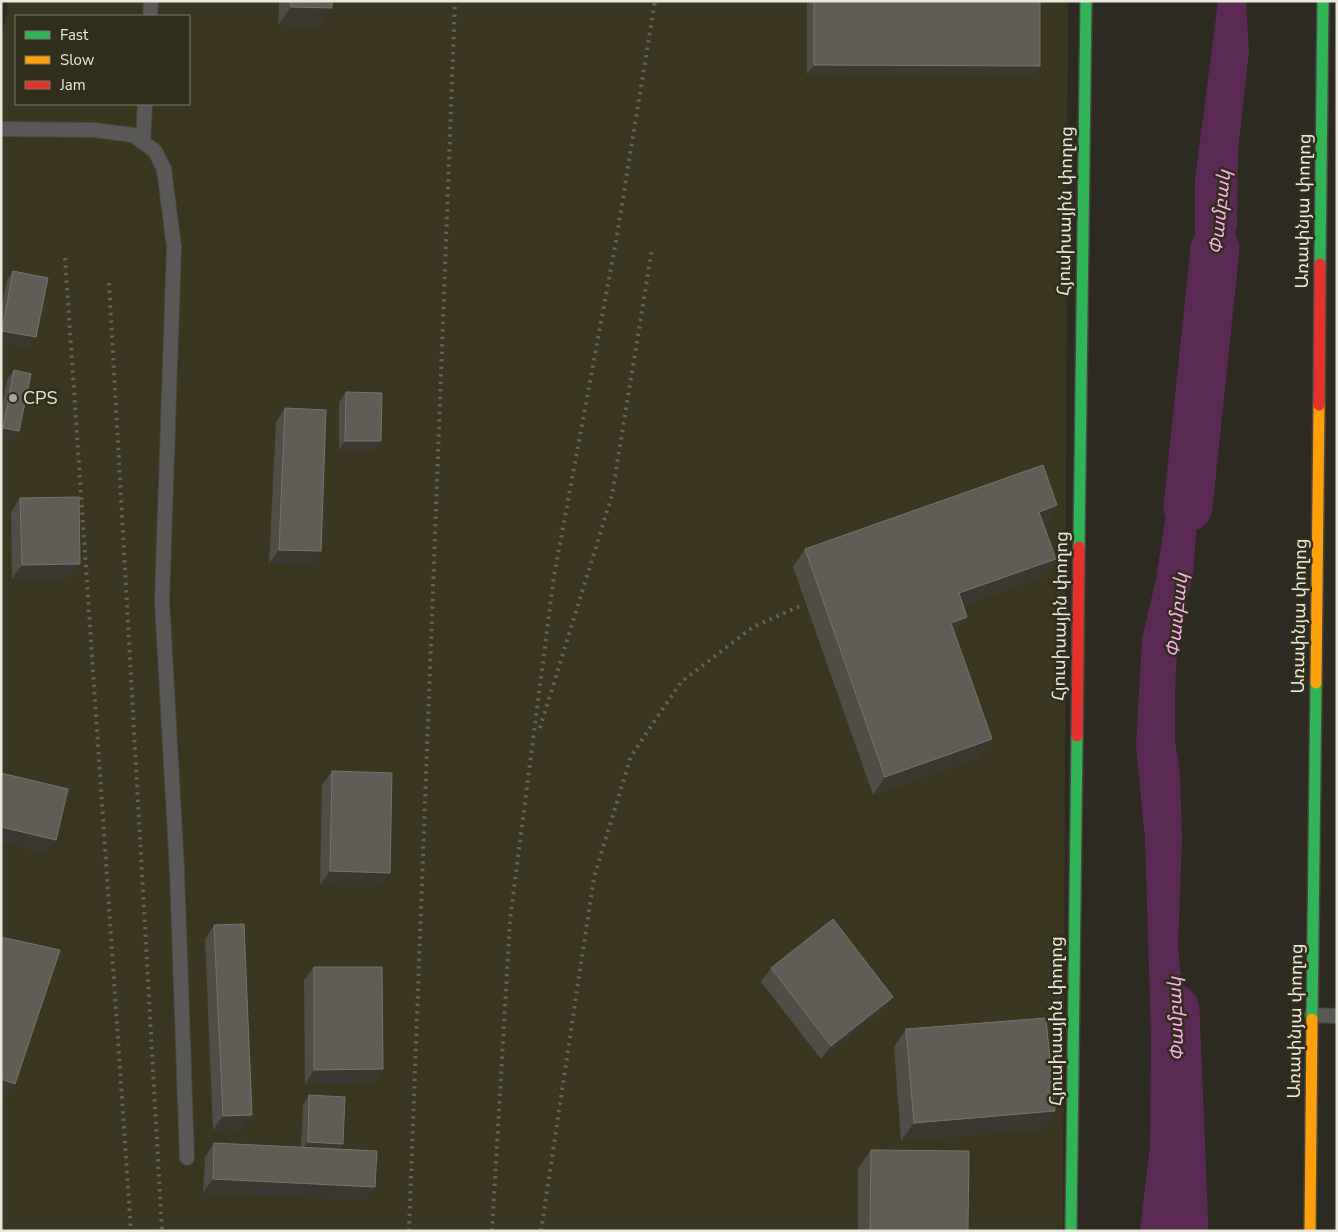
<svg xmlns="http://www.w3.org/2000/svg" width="1338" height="1232" font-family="'Nunito Sans','Noto Sans Armenian',sans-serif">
<rect width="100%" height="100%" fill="#2c2a21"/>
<path fill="#3a361f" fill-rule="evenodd" d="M9 1H1068L1063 1231H1V39ZM16 16H189V104H16Z"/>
<path fill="#5a2a54" d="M1218 1H1246L1249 52 1238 151 1237 226 1218 296 1206 318 1203 360 1190 419V427L1198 450 1203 474 1202 507 1197 523 1193 575 1183 614 1176 664 1175 697V740L1180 773 1182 837 1178 947 1185 1015 1177 1078 1183 1175 1191 1231H1140L1150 1146 1151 1037 1145 839 1136 746 1142 638 1156 579 1178 435 1177 390 1191 318 1195 257V180Z"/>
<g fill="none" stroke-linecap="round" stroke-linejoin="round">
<path stroke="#5a2a54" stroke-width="49" d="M1188 507 1215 249
M1175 1009 1184 1231"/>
<g stroke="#494840" stroke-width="16">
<path id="lane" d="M150 16 151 1
M1 129 94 130 133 135 155 151 164 169 174 247 162 601 177 871 187 1158
M143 140 145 104
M1312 1015 1337 1016"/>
</g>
<g stroke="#494840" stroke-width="14">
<path id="fast" d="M1320 264 1323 1
M1079 547 1086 1
M1312 1019 1316 683
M1071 1231 1077 736"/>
</g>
<g stroke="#494840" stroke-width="14">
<path id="slow" d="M1316 683 1319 405
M1310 1231 1312 1019"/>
</g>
<g stroke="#494840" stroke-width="14">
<path id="jam" d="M1319 405 1320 264
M1077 736 1079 547"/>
</g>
<use href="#lane" stroke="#5a5757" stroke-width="14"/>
<use href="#fast" stroke="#30b455" stroke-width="11"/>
<use href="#slow" stroke="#ff9f0a" stroke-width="11"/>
<use href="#jam" stroke="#e5322d" stroke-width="11"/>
<path stroke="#63615d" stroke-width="4" stroke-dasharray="2.5 5" stroke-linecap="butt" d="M65 258 131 1231
M109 283 162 1231
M540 728 612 495 652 249
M409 1231 455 1
M492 1231 510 920 554 576 616 241 655 1
M541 1231 594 877 631 756 681 682 753 627 800 606"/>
</g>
<path fill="#4f4d45" d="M279 1H332L319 26 278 25Z
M807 1H1040V66L1034 75 807 74Z
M13 271 29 347 1 341V310L7 280Z
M14 370 19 431 13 441 1 438V412L7 380Z
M346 392 375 450H339V402Z
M285 408 321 551 311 565 269 564 276 422Z
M20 498 70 578 12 579 11 512Z
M1057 505 1045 523 1043 524 1056 559 1043 577 963 605 955 634 980 757 873 795 793 567 805 549Z
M332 771 390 873 380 886 320 885 322 785Z
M214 925 243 1128 213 1130 205 939Z
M314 967 383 1069 373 1083 305 1084 304 980Z
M771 968 893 997 884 1010 821 1059 761 982Z
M906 1029 1055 1111 1042 1129 901 1141 894 1047Z
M309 1095 339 1149 366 1200 203 1193 205 1157 214 1143 301 1147 303 1105Z
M871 1150 968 1231H858V1168Z"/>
<path fill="#3a3830" d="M291 7 332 8 319 26 278 25Z
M814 65 1040 66 1034 75 807 74Z
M2 331 36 337 29 347 1 341V332Z
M3 428 19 431 13 441 1 438V430Z
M345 441H381L375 450H339Z
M1057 505 1045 523 1026 530 1039 512Z
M279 550 321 551 311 565 269 564Z
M1056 559 1043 577 946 611 959 593Z
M80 564 70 578 12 579 22 565Z
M967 617 955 635 951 623Z
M992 739 980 757 873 795 885 777Z
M1 827 56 840 47 854 1 843Z
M330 871 390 873 380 886 320 885Z
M893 997 884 1010 821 1059 831 1046Z
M383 1069 373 1083 305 1084 314 1070Z
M1 1079 15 1084 2 1102 1 1101Z
M1055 1111 1042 1129 901 1141 914 1123Z
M252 1115 243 1128 213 1130 223 1116Z
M308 1142 343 1144 336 1153 301 1152Z
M213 1179 375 1187 366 1200 203 1193Z"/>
<path fill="#5f5d56" stroke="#75736b" d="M291 1H332V8L291 7Z
M814 1H1040V66L814 65Z
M13 271 48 278 36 337 2 331Z
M14 370 31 374 19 431 3 428Z
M346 392 382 393 381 441H345Z
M285 408 326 410 321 551 279 550Z
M1043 465 1057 505 1039 512 1056 559 959 593 967 617 951 623 992 739 885 777 805 549Z
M79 497 80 564 22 565 20 498Z
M332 771 392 773 390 873 330 871Z
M1 773 68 789 56 840 1 827Z
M833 919 893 997 831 1046 771 968Z
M244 924 252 1115 223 1116 214 925Z
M1 937 60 950 15 1084 1 1079Z
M314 967H382L383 1069 314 1070Z
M1046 1018 1055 1111 914 1123 906 1029Z
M309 1095 345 1097 343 1144 308 1142Z
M214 1143 377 1151 375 1187 213 1179Z
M871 1150 969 1151 968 1231H870Z"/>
<circle fill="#a7a69b" stroke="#312e1c" stroke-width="2" cx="13" cy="398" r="5"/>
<g text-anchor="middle" stroke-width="5" stroke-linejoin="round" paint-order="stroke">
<g font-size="18" fill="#e9e8dd" stroke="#312e1c">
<text transform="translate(1065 211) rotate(-89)" y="6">Հյուսիսային փողոց</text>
<text transform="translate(1303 211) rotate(-89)" y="6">Առափնյա փողոց</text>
<text transform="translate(1060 616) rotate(-89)" y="6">Հյուսիսային փողոց</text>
<text transform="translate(1299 616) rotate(-89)" y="6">Առափնյա փողոց</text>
<text transform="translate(1056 1021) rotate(-90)" y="6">Հյուսիսային փողոց</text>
<text transform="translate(1295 1021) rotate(-89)" y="6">Առափնյա փողոց</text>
</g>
<g font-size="18" fill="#e9e8dd" stroke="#312e1c" text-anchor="start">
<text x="23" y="404">CPS</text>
</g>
<g font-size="19" font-style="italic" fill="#ffabf2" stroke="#312e1c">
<text transform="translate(1219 212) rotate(-84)" y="7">Փամբակ</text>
<text transform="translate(1176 615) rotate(-84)" y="7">Փամբակ</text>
<text transform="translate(1175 1019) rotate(-92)" y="7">Փամբակ</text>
</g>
</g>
<rect width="1338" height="1232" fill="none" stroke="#e9e8dd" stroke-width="5"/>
<rect x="15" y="15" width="175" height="90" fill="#312e1c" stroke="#7b7869"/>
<rect x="25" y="31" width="25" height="8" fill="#30b455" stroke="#7b7869"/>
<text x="60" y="40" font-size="15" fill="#e9e8dd">Fast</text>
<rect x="25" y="56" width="25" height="8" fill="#ff9f0a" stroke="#7b7869"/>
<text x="60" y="65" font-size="15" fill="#e9e8dd">Slow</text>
<rect x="25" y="81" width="25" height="8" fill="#e5322d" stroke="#7b7869"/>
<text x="60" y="90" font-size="15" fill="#e9e8dd">Jam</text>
</svg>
